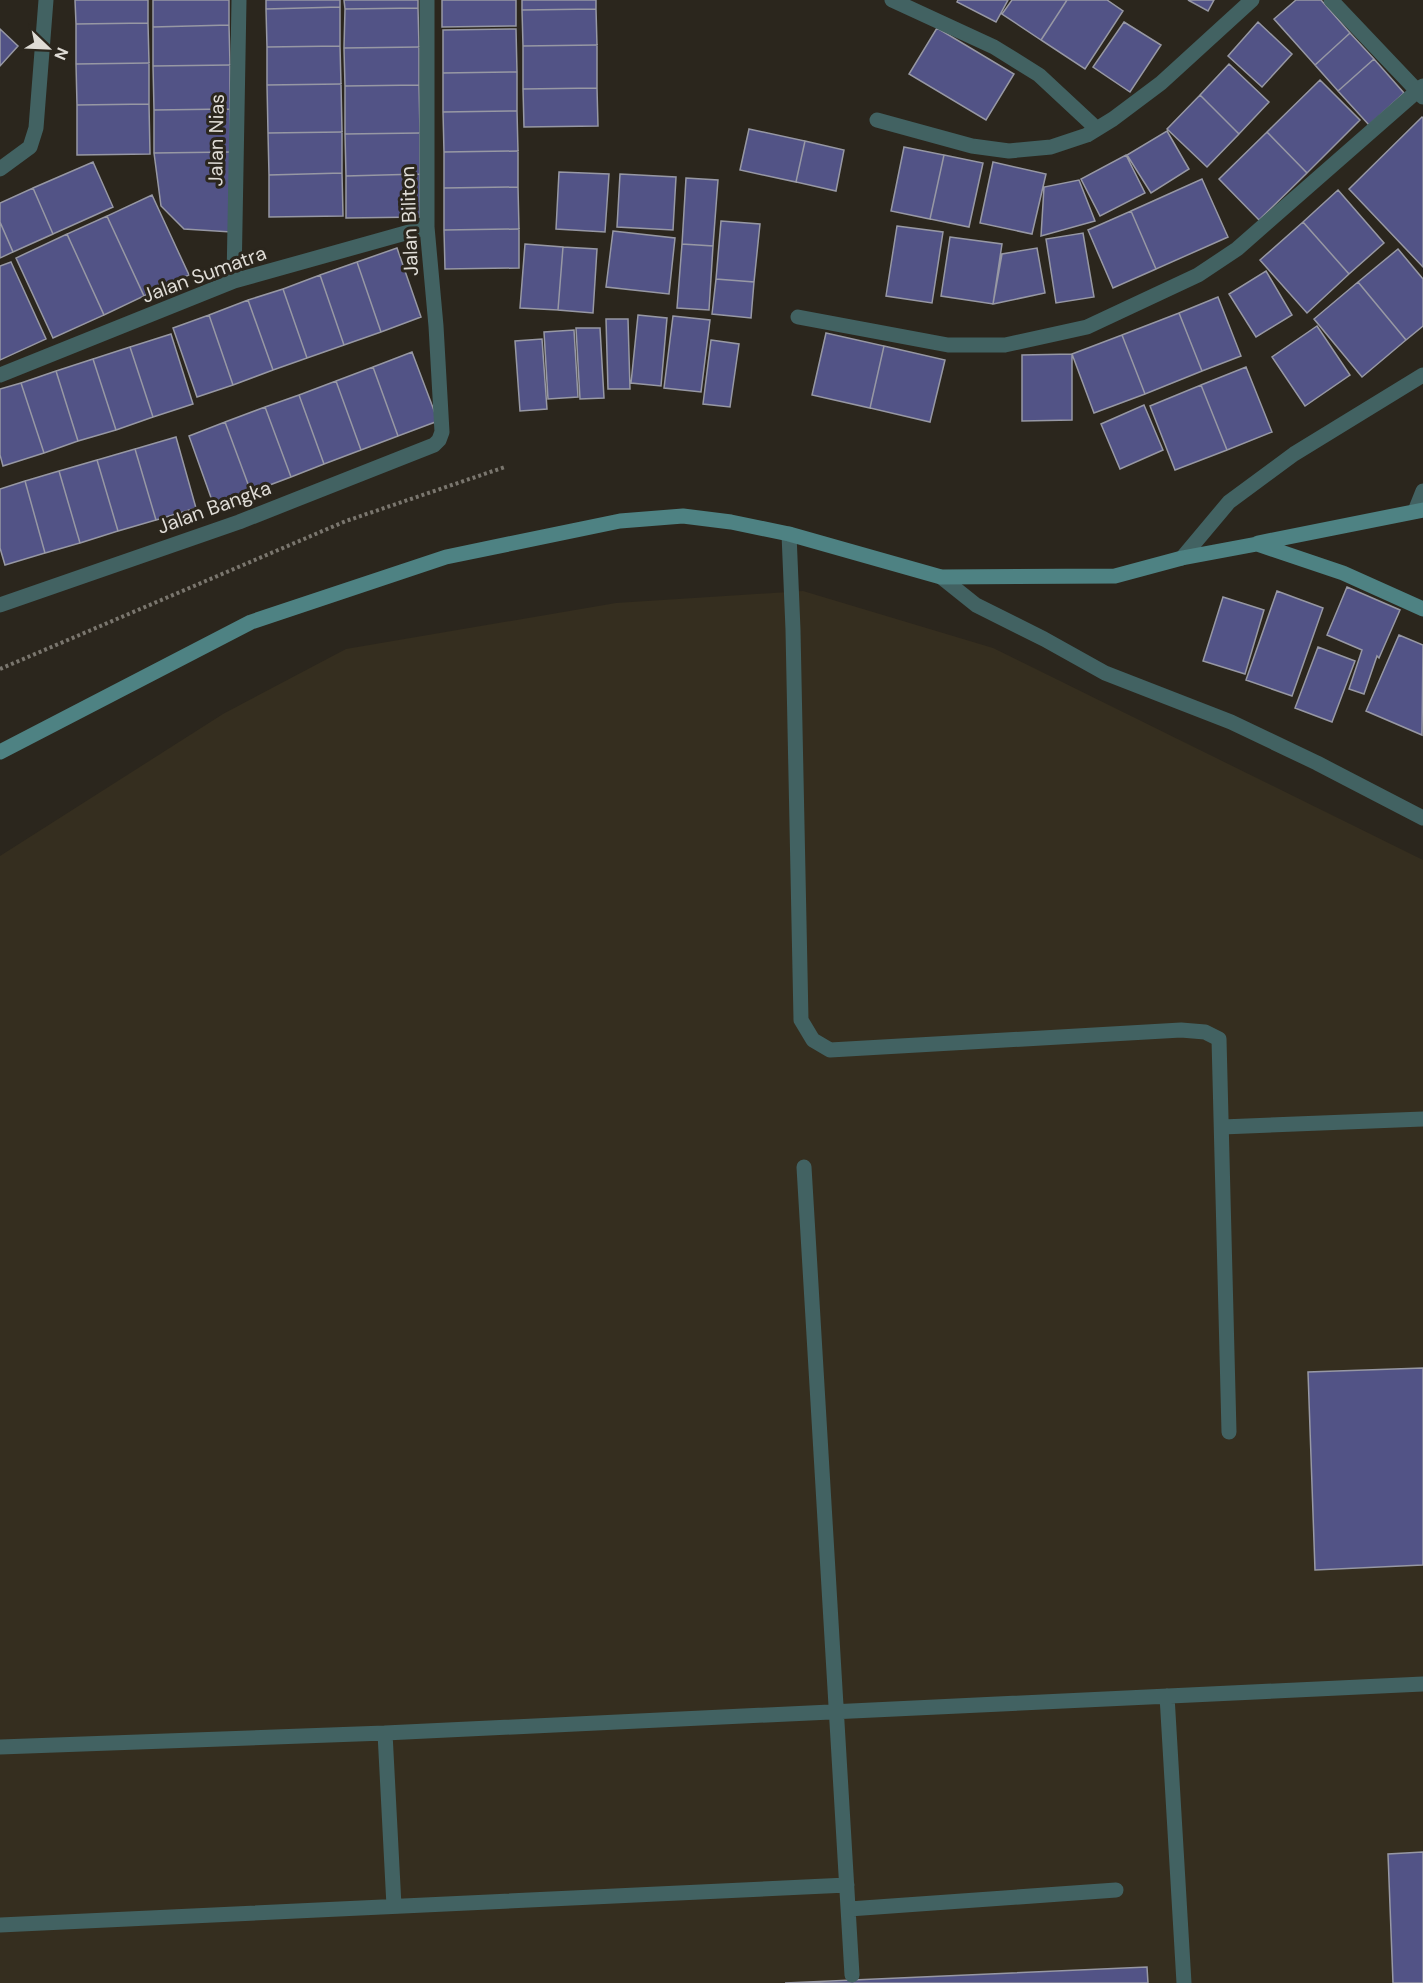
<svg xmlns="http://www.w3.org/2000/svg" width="1423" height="1983" font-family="'DM Sans',sans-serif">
<rect width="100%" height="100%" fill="#2b261d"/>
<path fill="#352e1f" d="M803 591 993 648 1423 860V1983H0V856L223 714 346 649 616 603Z"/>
<path fill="#525386" stroke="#9798a4" stroke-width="1.5" d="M75 0H148V23L76 24Z
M153 0H229V25L153 27Z
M266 0H340V7L266 9Z
M344 0H418V8L345 9Z
M442 0H516V26L442 27Z
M522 0H596V9L522 10Z
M958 0H1008L996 22 957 2Z
M1012 0H1067L1041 40 1002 14Z
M1067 0H1107L1123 11 1085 69 1041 40Z
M1188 0H1214L1208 11Z
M1296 0H1321L1350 33 1315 65 1274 19Z
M340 7V46L267 47 266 9Z
M418 8 419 47 344 48 345 9Z
M596 9 597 45 523 46 522 10Z
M1124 22 1161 45 1130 92 1093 67Z
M1258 22 1292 54 1262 87 1228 56Z
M148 23 149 63 76 64V24Z
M229 25 230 65 153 66V27Z
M937 28 1014 74 986 120 909 74Z
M0 29 18 46 0 66Z
M516 29 517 72 443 73V30Z
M1350 33 1374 59 1338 91 1315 65Z
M597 45V88L523 89V46Z
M340 46 341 84 267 85V47Z
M419 47V85L345 86 344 48Z
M1374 59 1404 93 1369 125 1338 91Z
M149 63V104L77 105 76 64Z
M1229 64 1269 102 1239 134 1200 95Z
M230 65V109L154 110 153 66Z
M517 72V111L443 112V73Z
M1320 80 1360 120 1307 173 1267 132Z
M341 84 342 132 268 133 267 85Z
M419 85 420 133 345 134V86Z
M597 88 598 126 524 127 523 89Z
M1200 95 1239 134 1207 167 1167 129Z
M149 104 150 154 77 155V105Z
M230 109 231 152 154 153V110Z
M517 111 518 151 444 152 443 112Z
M1422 117 1423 118V267L1349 189Z
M749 129 805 141 796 182 740 170Z
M1167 131 1189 169 1151 193 1127 155Z
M342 132V173L269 175 268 133Z
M1267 132 1307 173 1259 220 1219 179Z
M420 133V174L346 176 345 134Z
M805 141 844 150 836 191 796 182Z
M904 147 944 155 930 219 891 211Z
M518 151V187L444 188V152Z
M231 152V232L184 229 161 206 154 153Z
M944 155 983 163 969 227 930 219Z
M1126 155 1145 193 1100 216 1081 179Z
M93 162 113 207 53 234 33 188Z
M993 162 1046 174 1032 234 980 223Z
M559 172 609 174 605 232 556 229Z
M342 173 343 216 269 217V175Z
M420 174V217L346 218V176Z
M620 174 676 177 673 230 617 227Z
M686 178 718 180 713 246 682 244Z
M1202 179 1228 237 1156 269 1131 211Z
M1079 180 1095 221 1041 236 1044 187Z
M518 187 519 229 444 230V188Z
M33 188 53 234 13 252 0 222V203Z
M1338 190 1384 243 1349 274 1303 222Z
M152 195 189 275 144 296 107 216Z
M1131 211 1156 269 1113 288 1088 230Z
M107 216 144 296 104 315 67 234Z
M721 221 760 224 754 282 716 279Z
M0 222 13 252 0 258Z
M1303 222 1349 274 1307 313 1260 260Z
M897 226 943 232 932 303 886 296Z
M519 229V268L445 269 444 230Z
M613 231 675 238 669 294 606 287Z
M1083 233 1094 297 1056 303 1046 239Z
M67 234 104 315 53 338 16 258Z
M950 237 1002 244 993 304 941 296Z
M525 244 563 247 558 310 520 308Z
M682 244 713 246 709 310 677 308Z
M563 247 597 249 593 313 558 310Z
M397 248 421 317 381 332 357 262Z
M1037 248 1045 293 993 304 1002 254Z
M1398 249 1423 279V326L1406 340 1358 282Z
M11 262 46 339 0 360V266Z
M357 262 381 332 344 345 320 275Z
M1266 271 1292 315 1256 337 1229 294Z
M320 275 344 345 307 358 283 289Z
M716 279 754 282 751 318 712 314Z
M1358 282 1406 340 1362 377 1314 319Z
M283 289 307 358 273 370 248 300Z
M1218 297 1241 356 1202 371 1179 313Z
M248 300 273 370 233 385 209 315Z
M1179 313 1202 371 1145 394 1122 335Z
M209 315 233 385 197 397 173 328Z
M638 315 667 318 661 386 631 383Z
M673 316 710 320 701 392 664 388Z
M606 319H628L630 389H608Z
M1317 326 1350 375 1305 406 1272 357Z
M576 328H600L604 398 580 399Z
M574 330 578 397 548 399 544 332Z
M826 333 884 346 870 408 812 395Z
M171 334 193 404 153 417 130 347Z
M1122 335 1145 394 1094 413 1072 354Z
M542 339 547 409 520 411 515 341Z
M711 340 739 344 730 407 703 404Z
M884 346 945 360 930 422 870 408Z
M130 347 153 417 116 430 93 359Z
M412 352 438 421 398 436 373 367Z
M1072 354V420L1022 421V355Z
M93 359 116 430 78 441 56 371Z
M373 367 398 436 361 450 336 381Z
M1246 367 1272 432 1227 450 1201 385Z
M56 371 78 441 44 453 21 383Z
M336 381 361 450 324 464 299 395Z
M21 383 44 453 3 466 0 455V389Z
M1201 385 1227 450 1175 470 1150 406Z
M299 395 324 464 291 477 265 407Z
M1144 405 1163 450 1120 469 1101 424Z
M265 407 291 477 251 492 225 422Z
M225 422 251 492 214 506 189 436Z
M176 437 196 508 156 520 135 449Z
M135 449 156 520 118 531 97 460Z
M97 460 118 531 80 543 59 471Z
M59 471 80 543 45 553 25 481Z
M25 481 45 553 5 565 0 548V489Z
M1347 587 1400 610 1379 658 1377 656 1364 694 1349 689 1362 650 1327 635Z
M1277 591 1323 608 1292 696 1246 680Z
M1223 597 1264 610 1245 674 1203 661Z
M1399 635 1423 645 1422 735 1366 711Z
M1318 647 1355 661 1332 722 1295 708Z
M1423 1368V1565L1315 1570 1308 1372Z
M1423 1852V1983H1393L1388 1854Z
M1147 1967 1148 1983H785Z"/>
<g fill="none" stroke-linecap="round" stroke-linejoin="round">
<path stroke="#7a766e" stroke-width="4" stroke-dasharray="3 3" stroke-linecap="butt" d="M0 669 346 521 505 467"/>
<path stroke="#426262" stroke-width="15" d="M789 534 793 630 801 1020 813 1040 830 1050 1181 1030 1205 1032 1219 1039 1229 1432
M1182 558 1229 502 1294 454 1423 375
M1222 1127 1423 1119
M804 1167 852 1975
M1167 1696 1184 1983
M385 1733 394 1906
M0 1747 385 1733 1423 1684
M849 1909 1116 1890
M0 1925 847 1885"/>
<path stroke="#426262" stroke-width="15" d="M892 0 994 47 1039 75 1097 129
M1331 0 1423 97
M877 120 972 146 1009 151 1051 147 1087 135 1113 119 1161 83 1252 0
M0 169 30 147 36 128 46 0
M234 281 239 0
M798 317 948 345H1005L1087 327 1198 275 1237 249 1423 86
M0 375 234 281 427 227
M1415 511 1423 491
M941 577 976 605 1044 639 1105 673 1231 722 1317 763 1423 818
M0 605 239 522 434 445 439 440 442 432 436 326 427 227V0"/>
<path stroke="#4e8283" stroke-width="15" d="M1258 543 1423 510
M0 752 251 622 446 557 620 521 683 516 731 522 789 534 941 577 1115 576 1182 558 1257 544 1343 573 1423 609"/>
</g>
<g text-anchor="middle" stroke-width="6" stroke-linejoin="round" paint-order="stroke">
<g font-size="20" fill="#dfdcd6" stroke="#2b261d">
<text transform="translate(216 140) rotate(-89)" y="7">Jalan Nias</text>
<text transform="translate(409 221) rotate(-92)" y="7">Jalan Biliton</text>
<text transform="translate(204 274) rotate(-20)" y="7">Jalan Sumatra</text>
<text transform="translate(214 507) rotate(-20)" y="7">Jalan Bangka</text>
</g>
</g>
<g transform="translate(48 48) rotate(113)" stroke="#2b261d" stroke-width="4.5" paint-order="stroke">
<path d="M0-4.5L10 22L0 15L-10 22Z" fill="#dfdcd6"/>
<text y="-9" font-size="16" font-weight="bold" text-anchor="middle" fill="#dfdcd6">N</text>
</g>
</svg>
